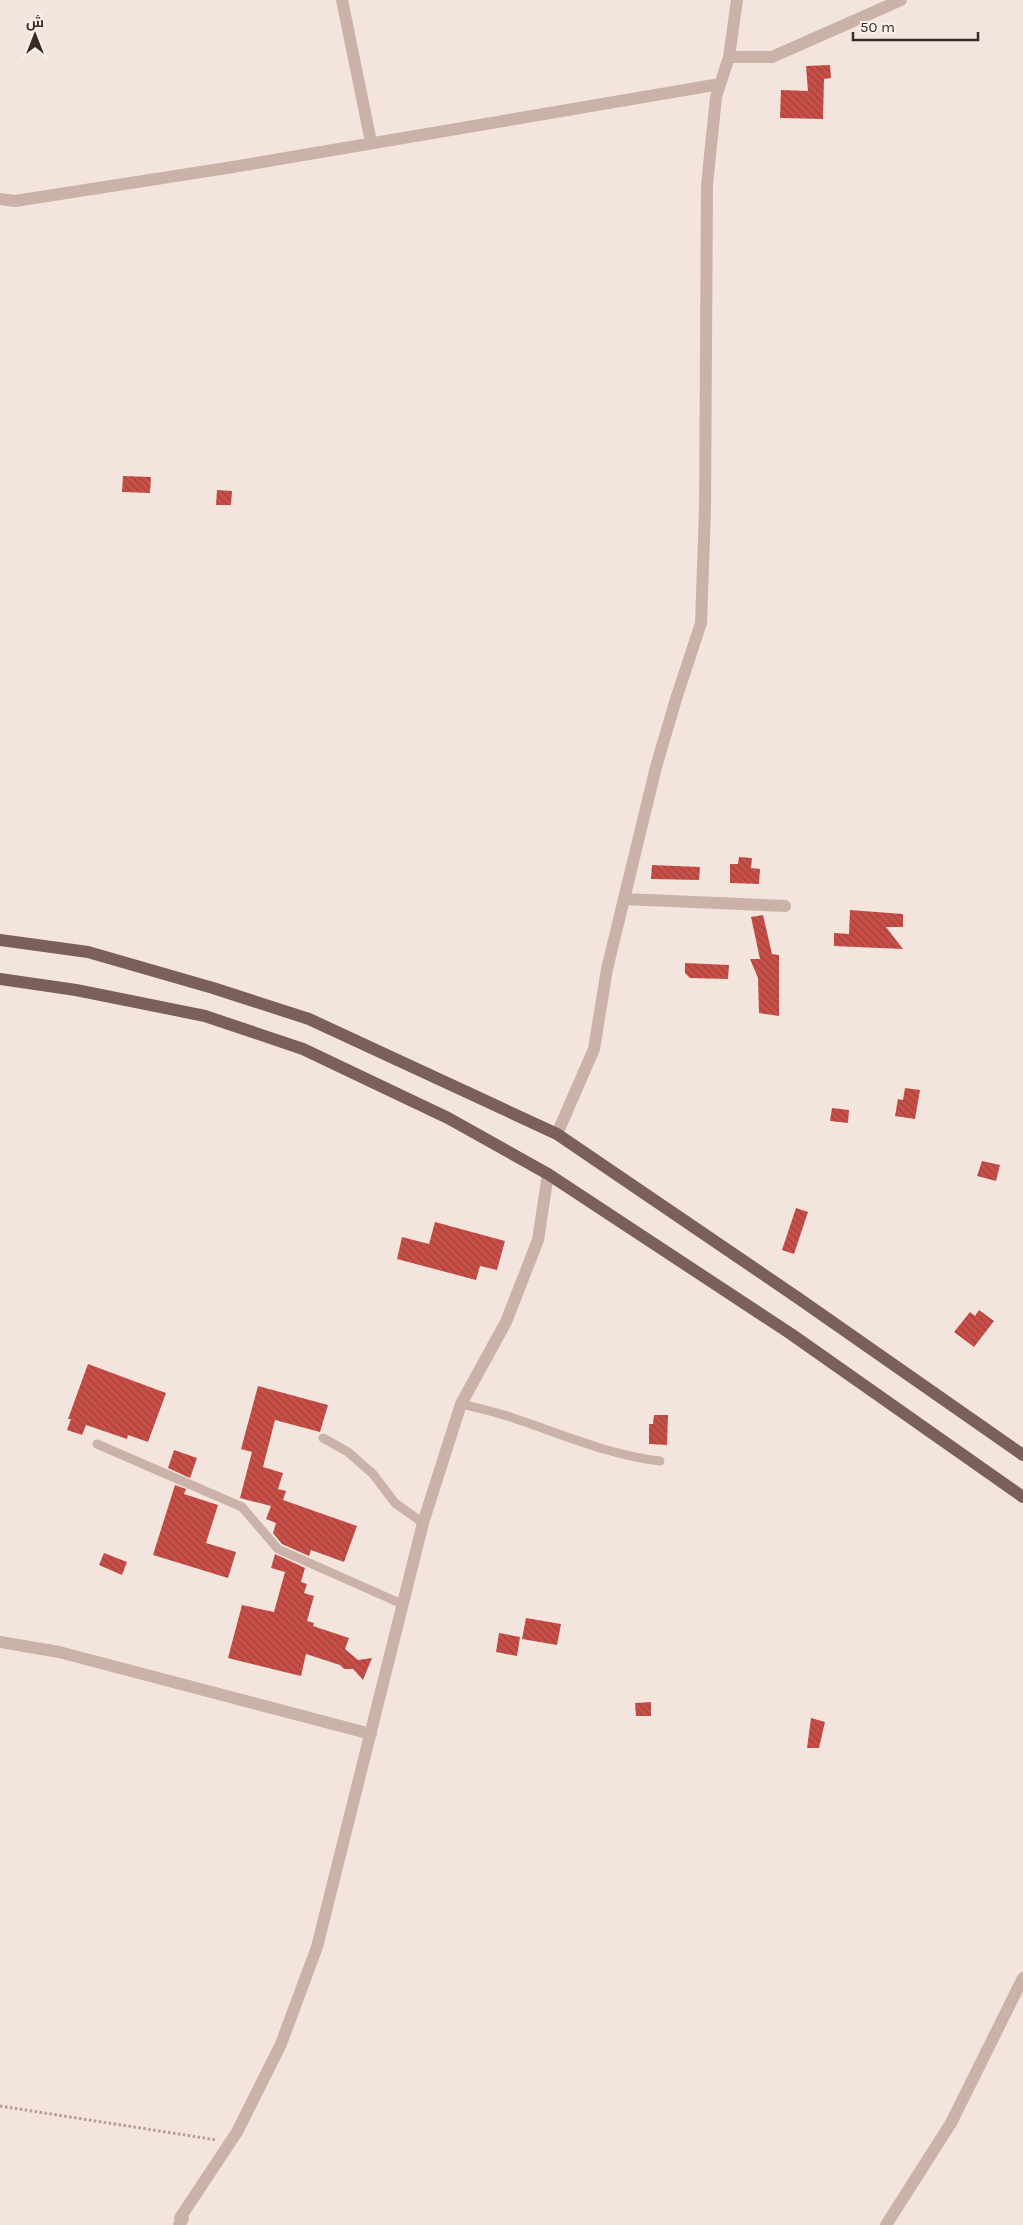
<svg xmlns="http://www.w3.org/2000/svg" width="1023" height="2225" font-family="Karla,Cairo,sans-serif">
<defs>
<pattern id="building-back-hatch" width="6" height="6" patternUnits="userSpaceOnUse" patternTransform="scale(1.25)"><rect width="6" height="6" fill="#c74f47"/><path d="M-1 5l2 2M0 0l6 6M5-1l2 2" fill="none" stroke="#a3423b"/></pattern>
</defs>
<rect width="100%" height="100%" fill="#f3e5dd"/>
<path fill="url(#building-back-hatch)" d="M830 65 831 78 824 79 823 119 780 118 781 90 808 91 806 66Z
M123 476 151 477 150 493 122 492Z
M217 490 232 491 231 505H216Z
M739 857 752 858 751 868 760 869 759 884 730 883V864H738Z
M652 865 700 867 699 880 651 879Z
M850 910 903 914V927H886L903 949 834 946V933L849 934Z
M763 915 772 954 779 955V1016L759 1013 758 978 750 959H760L751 917Z
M685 963 729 965 728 979 690 978 685 973Z
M905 1088 920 1090 915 1119 895 1116 898 1099 903 1100Z
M832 1108 849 1110 848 1123 830 1121Z
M982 1161 1000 1165 996 1181 977 1176Z
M796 1208 808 1212 794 1254 782 1250Z
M435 1222 505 1241 497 1270 480 1266 476 1280 397 1259 402 1237 429 1244Z
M979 1310 994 1321 974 1347 954 1332 970 1312 975 1316Z
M88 1364 166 1393 148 1442 128 1435 127 1439 86 1425 82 1435 67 1430 71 1419H68Z
M258 1386 328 1405 320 1432 275 1420 263 1467 283 1473 278 1489 286 1491 283 1500 357 1526 344 1562 311 1550 309 1556 282 1544 273 1533 276 1523 266 1519 271 1506 240 1498 252 1452 241 1449Z
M654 1415H668L667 1445 649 1444V1424H653Z
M174 1450 197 1458 190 1478 168 1468Z
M175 1485 186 1489 184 1494 218 1505 206 1543 236 1552 228 1578 153 1555Z
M104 1553 127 1562 122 1575 99 1565Z
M275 1554 305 1568 301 1582 307 1584 304 1593 314 1596 307 1621 314 1623 313 1626 349 1638 345 1649 358 1660 372 1658 363 1680 353 1669H344L340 1665 306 1654 301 1676 228 1658 242 1605 274 1612 285 1572 271 1568Z
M526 1618 561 1624 557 1645 522 1639Z
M499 1633 520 1637 517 1656 496 1652Z
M651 1702V1716H636L635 1703Z
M811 1718 825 1722 819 1748H807Z"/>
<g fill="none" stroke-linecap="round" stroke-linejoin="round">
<path stroke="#b79c93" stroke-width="3" stroke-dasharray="2.5 2.5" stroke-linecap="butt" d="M0 2106 217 2140"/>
<path stroke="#cbb2a9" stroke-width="9" d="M461 1404C478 1408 496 1412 513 1418 562 1434 608 1455 660 1461
M323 1438 348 1452 373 1474 395 1503 423 1523
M97 1444 242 1507 278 1549 402 1604"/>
<path stroke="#cbb2a9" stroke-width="12" d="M342 0 371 142
M729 57H772L901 0
M0 199 15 201 233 167 720 84
M624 899 785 906
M557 1134 594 1049 607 969 656 767 676 699 701 623 705 510 707 185 716 97 729 57 737 0
M0 1642 59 1652 371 1734
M179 2225 183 2219 180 2218 237 2132 281 2044 317 1947 423 1523 461 1404 506 1322 538 1240 548 1174
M886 2225 951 2123 1023 1978"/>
<path stroke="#7a5f5a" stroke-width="12" d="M0 940 88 952 213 988 309 1019 557 1134 798 1298 1023 1455
M0 979 76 990 205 1016 303 1049 448 1118 548 1174 791 1334 1023 1497"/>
</g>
<g transform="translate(35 35)" stroke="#faf0ea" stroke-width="4" paint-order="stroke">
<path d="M0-4L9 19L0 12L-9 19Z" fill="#382b29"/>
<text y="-8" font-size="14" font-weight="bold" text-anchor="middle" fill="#382b29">ش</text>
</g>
<path d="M853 32v8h125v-8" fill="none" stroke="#382b29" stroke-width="2.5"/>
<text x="860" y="32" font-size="15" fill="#382b29" stroke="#faf0ea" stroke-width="4" paint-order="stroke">50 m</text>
</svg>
